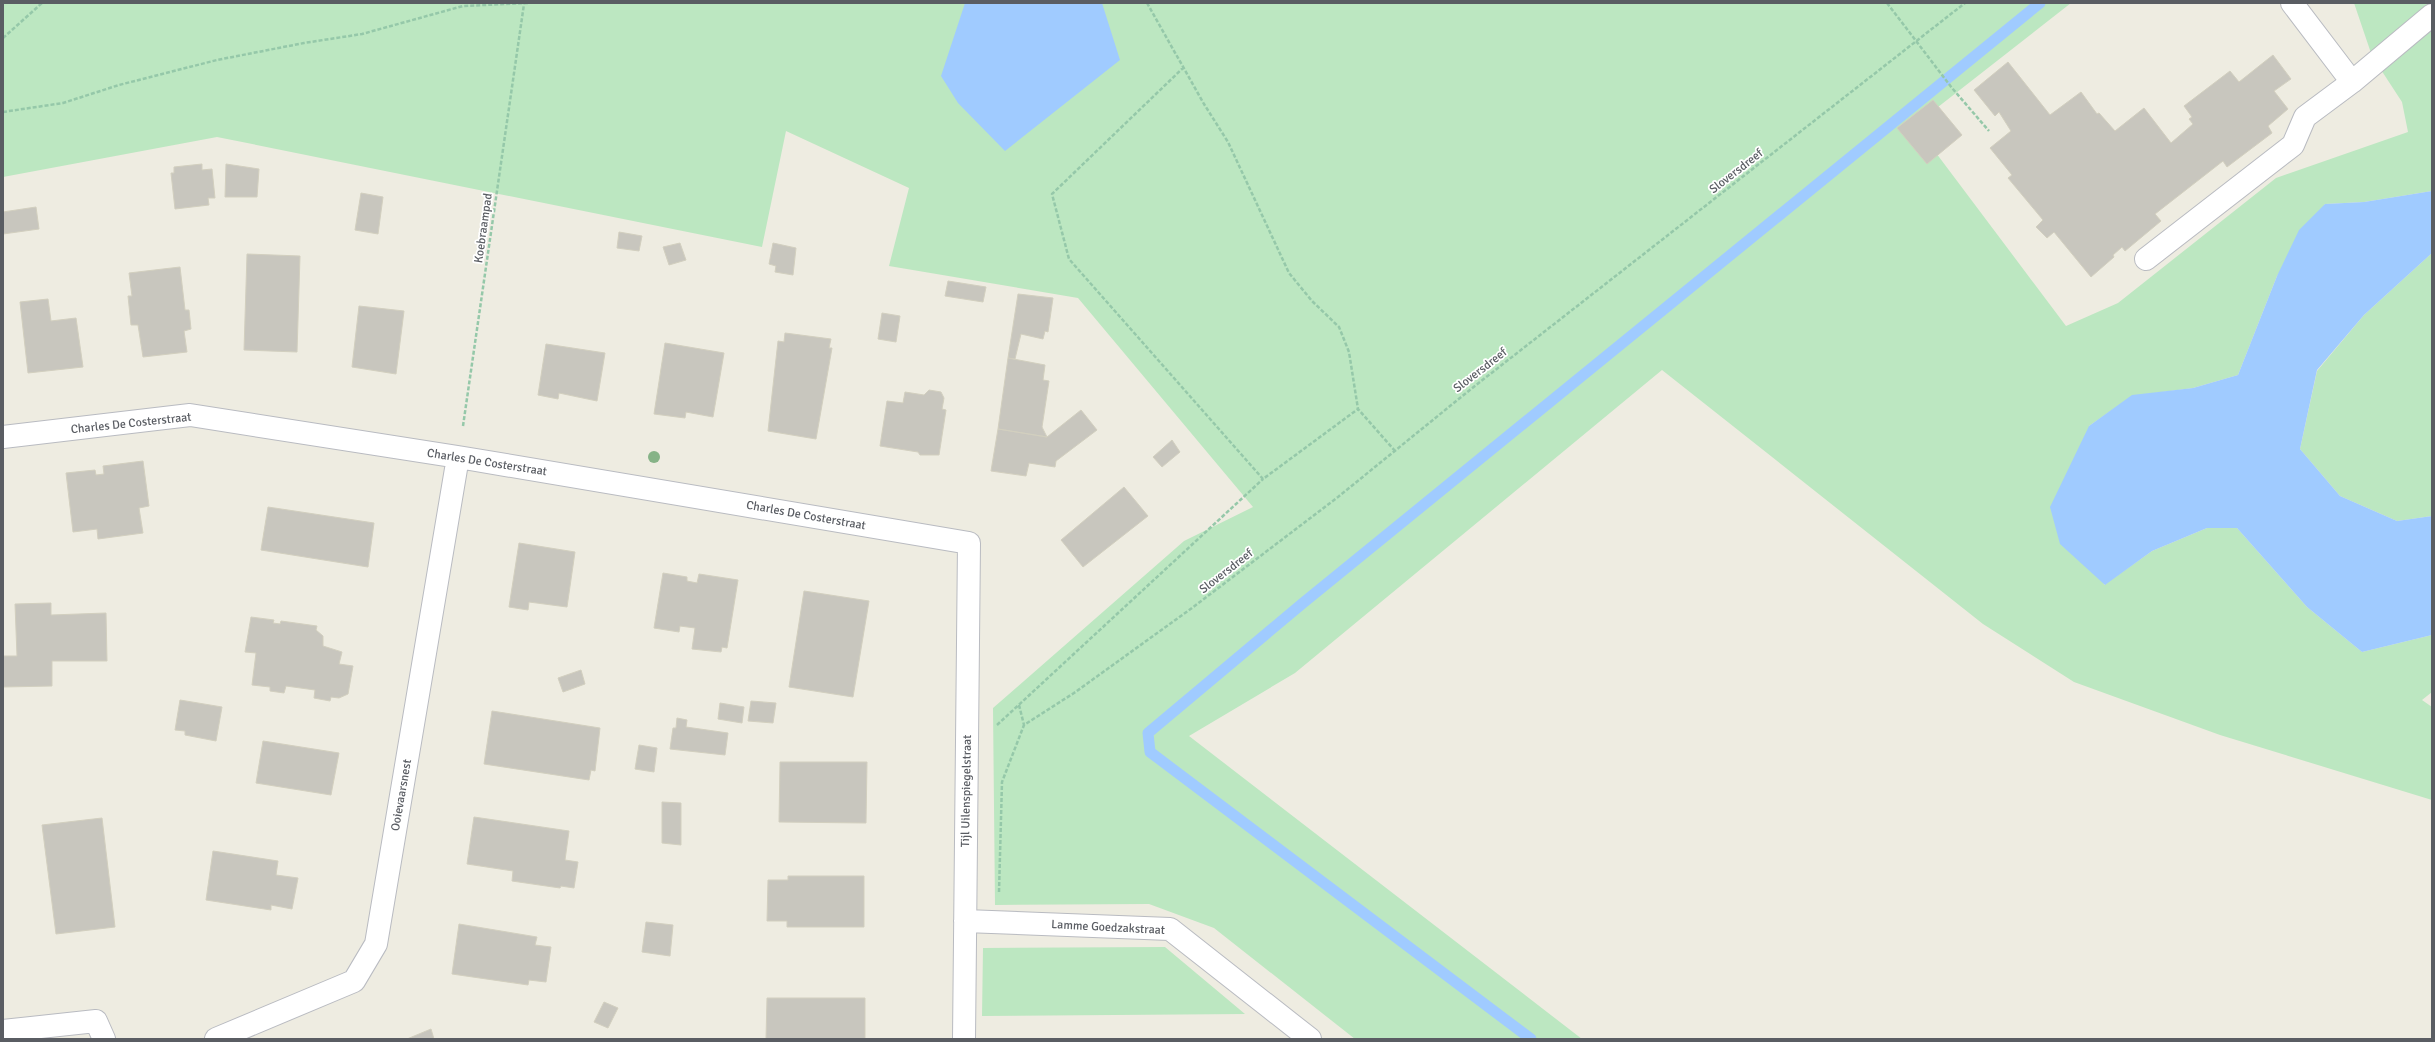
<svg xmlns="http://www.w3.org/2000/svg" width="2435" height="1042" font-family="Signika,sans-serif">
<rect width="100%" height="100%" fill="#eeece1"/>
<path fill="#bce7c1" d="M3 3H2071L1915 125 2066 326 2118 303 2276 178 2408 132 2402 102 2372 56 2354 3H2432V191L2364 202 2325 204 2277 276 2238 375 2193 388 2132 396 2089 426 2104 585 2152 551 2207 528H2237L2307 607 2362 652 2432 635V692L2422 700 2432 707V800L2220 735 2074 682 1983 624 1662 370 1295 673 1189 736 1582 1039H1355L1214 928 1149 904 995 905 993 708 1184 541 1253 507 1078 298 889 266 909 188 786 131 762 247 217 137 3 177Z
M2432 253V516L2397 521 2340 496 2300 449 2317 371 2364 315Z
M1165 947 1245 1014 982 1016 983 948Z"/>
<path fill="#a0cbff" d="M965 3H1102L1120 60 1005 151 958 103 941 76Z
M2432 191V253L2364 315 2317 370 2300 449 2340 496 2397 521 2432 516V635L2362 652 2307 607 2237 528H2207L2152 551 2105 585 2060 544 2050 507 2089 426 2132 395 2193 388 2238 375 2277 276 2299 230 2325 204 2364 202Z"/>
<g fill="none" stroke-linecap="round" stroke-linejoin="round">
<path stroke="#a0cbff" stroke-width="11" d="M1531 1039 1150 752 1148 733 1303 603 2040 3"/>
</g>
<path fill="#c8c6be" stroke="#d2cfbf" d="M2273 55 2291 79 2274 91 2288 109 2268 126 2272 133 2227 167 2223 161 2155 214 2161 221 2125 251 2122 247 2113 255 2114 257 2091 277 2054 232 2047 238 2036 227 2043 220 2008 178 2012 175 1990 148 2011 131 1999 112 1995 116 1974 90 2008 62 2050 115 2081 92 2097 114 2099 113 2115 131 2144 108 2171 143 2193 124 2189 119 2192 117 2184 106 2230 71 2239 82Z
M1933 100 1962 135 1927 164 1897 128Z
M202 164V170L212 169 215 198H208L209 205 175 209 171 173H174V167Z
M226 164 259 169 257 197H225Z
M361 193 383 197 378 234 355 230Z
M36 207 39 229 3 234V212Z
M619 232 642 236 639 251 617 248Z
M680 243 686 260 669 265 663 247Z
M773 243 796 248 793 275 775 272 776 266 769 264Z
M247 254 300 256 297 352 244 350Z
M180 267 185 310H189L191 329 184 331 187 352 143 357 138 325H131L128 296H132L129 273Z
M948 281 986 287 983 302 945 296Z
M1018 294 1053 298 1048 332 1045 331 1043 339 1021 334 1015 359 1008 358Z
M48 299 51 321 76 318 83 367 28 373 20 302Z
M359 306 404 311 396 374 352 367Z
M882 313 900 316 896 342 878 339Z
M785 333 831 339 829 348H832L816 439 768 431 778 341 784 342Z
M665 343 724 353 713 417 686 412 685 418 654 414Z
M546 344 605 353 597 401 559 393 558 399 538 395Z
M1008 358 1045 365 1043 380 1049 381 1042 427 1047 437 998 429Z
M929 390 941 392 944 398 942 409 946 410 939 455H920L918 452 880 446 887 401 903 403 905 392 924 395Z
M1081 410 1097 430 1056 461 1055 467 1029 463 1026 476 991 471 998 429 1047 437Z
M1172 440 1180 452 1162 467 1153 457Z
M143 461 149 506 139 508 143 533 98 539 97 529 73 532 66 473 95 470 96 475 104 474 103 466Z
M1124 487 1148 516 1083 567 1061 540Z
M268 507 374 523 368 567 261 550Z
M519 543 575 552 567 607 529 602 528 610 509 607Z
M663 573 687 577V581L697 583 699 574 738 580 727 648 722 647 721 652 692 649 695 628 680 626 679 632 654 628Z
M804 591 869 601 853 697 789 687Z
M51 603V615L106 613 107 661H52V686L3 687V656H17L15 604Z
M251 617 274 620 273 623 280 624 281 621 317 626 316 630 323 636V646L342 652 339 664 353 666 348 694 339 698 331 697 330 701 314 698 315 690 286 686 284 693 270 691V687L252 685 256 653 245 652Z
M581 670 585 684 563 692 558 678Z
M180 700 222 707 216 741 185 735V731L175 730Z
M751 701 776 703 773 723 748 721Z
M720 703 744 707 742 723 718 719Z
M492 711 600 728 595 771 591 770 589 780 484 764Z
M677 718 687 720 686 727 728 733 725 755 670 749 673 728H676Z
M263 741 339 753 331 795 256 783Z
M639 745 657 748 654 772 635 769Z
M780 762H867L866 823 779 822Z
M662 802 681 803V845L662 843Z
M474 817 569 831 565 860 578 862 574 888 561 886 560 888 512 881 513 871 467 864Z
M102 818 115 927 56 934 42 825Z
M213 851 278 861 276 875 298 878 292 909 271 905V910L206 900Z
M788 876H864V927H787V921H767L768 880H788Z
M646 922 673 925 670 956 642 952Z
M459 924 537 937 535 945 551 947 546 982 529 980 528 985 452 974Z
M767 998H865V1039H766Z
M604 1002 618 1008 608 1028 594 1022Z
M431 1029 434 1039H407Z"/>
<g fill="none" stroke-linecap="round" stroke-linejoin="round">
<g stroke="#b9bbc1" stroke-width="24">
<path id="minor" d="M2292 3 2352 82 2432 15
M2146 259 2293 145 2305 117 2352 82
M3 437 190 415 458 457 969 543 964 1039
M965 921 1170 929 1310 1039
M3 1031 96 1021 104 1039
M216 1039 354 981 376 944 458 457"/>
</g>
<path stroke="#95c8a9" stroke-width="2.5" stroke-dasharray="4 2" stroke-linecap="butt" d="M1147 3 1204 104 1228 142 1289 273 1312 301 1339 327 1349 352 1358 409 1395 451
M1887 3 1952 88 1989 131
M3 38 42 3
M1184 67 1052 194 1069 259 1263 479 1358 409
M3 112 63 103 119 85 217 60 304 43 362 34 463 6 528 3
M463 426 524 4
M1019 705 1024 725
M997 725 1263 479
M999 892 1002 782 1024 725 1074 693 1192 608 1338 497 1471 389 1965 3"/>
<use href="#minor" stroke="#fff" stroke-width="22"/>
</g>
<circle fill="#86b387" cx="654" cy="457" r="6"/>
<g text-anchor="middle" stroke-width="3.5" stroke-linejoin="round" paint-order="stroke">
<g font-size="12" fill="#5a5d63" stroke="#fff">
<text transform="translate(1736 171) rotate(-38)" y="4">Sloversdreef</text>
<text transform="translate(483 228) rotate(-82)" y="4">Koebraampad</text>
<text transform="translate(1480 370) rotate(-38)" y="4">Sloversdreef</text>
<text transform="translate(131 423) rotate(-6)" y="4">Charles De Costerstraat</text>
<text transform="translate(487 462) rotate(9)" y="4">Charles De Costerstraat</text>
<text transform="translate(806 515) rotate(10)" y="4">Charles De Costerstraat</text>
<text transform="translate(1226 571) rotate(-38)" y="4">Sloversdreef</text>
<text transform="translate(966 791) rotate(-89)" y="4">Tijl Uilenspiegelstraat</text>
<text transform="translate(401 795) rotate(-80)" y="4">Ooievaarsnest</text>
<text transform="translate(1108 927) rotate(3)" y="4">Lamme Goedzakstraat</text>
</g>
</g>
<rect width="2435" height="1042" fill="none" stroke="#5a5d63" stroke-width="8"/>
</svg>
